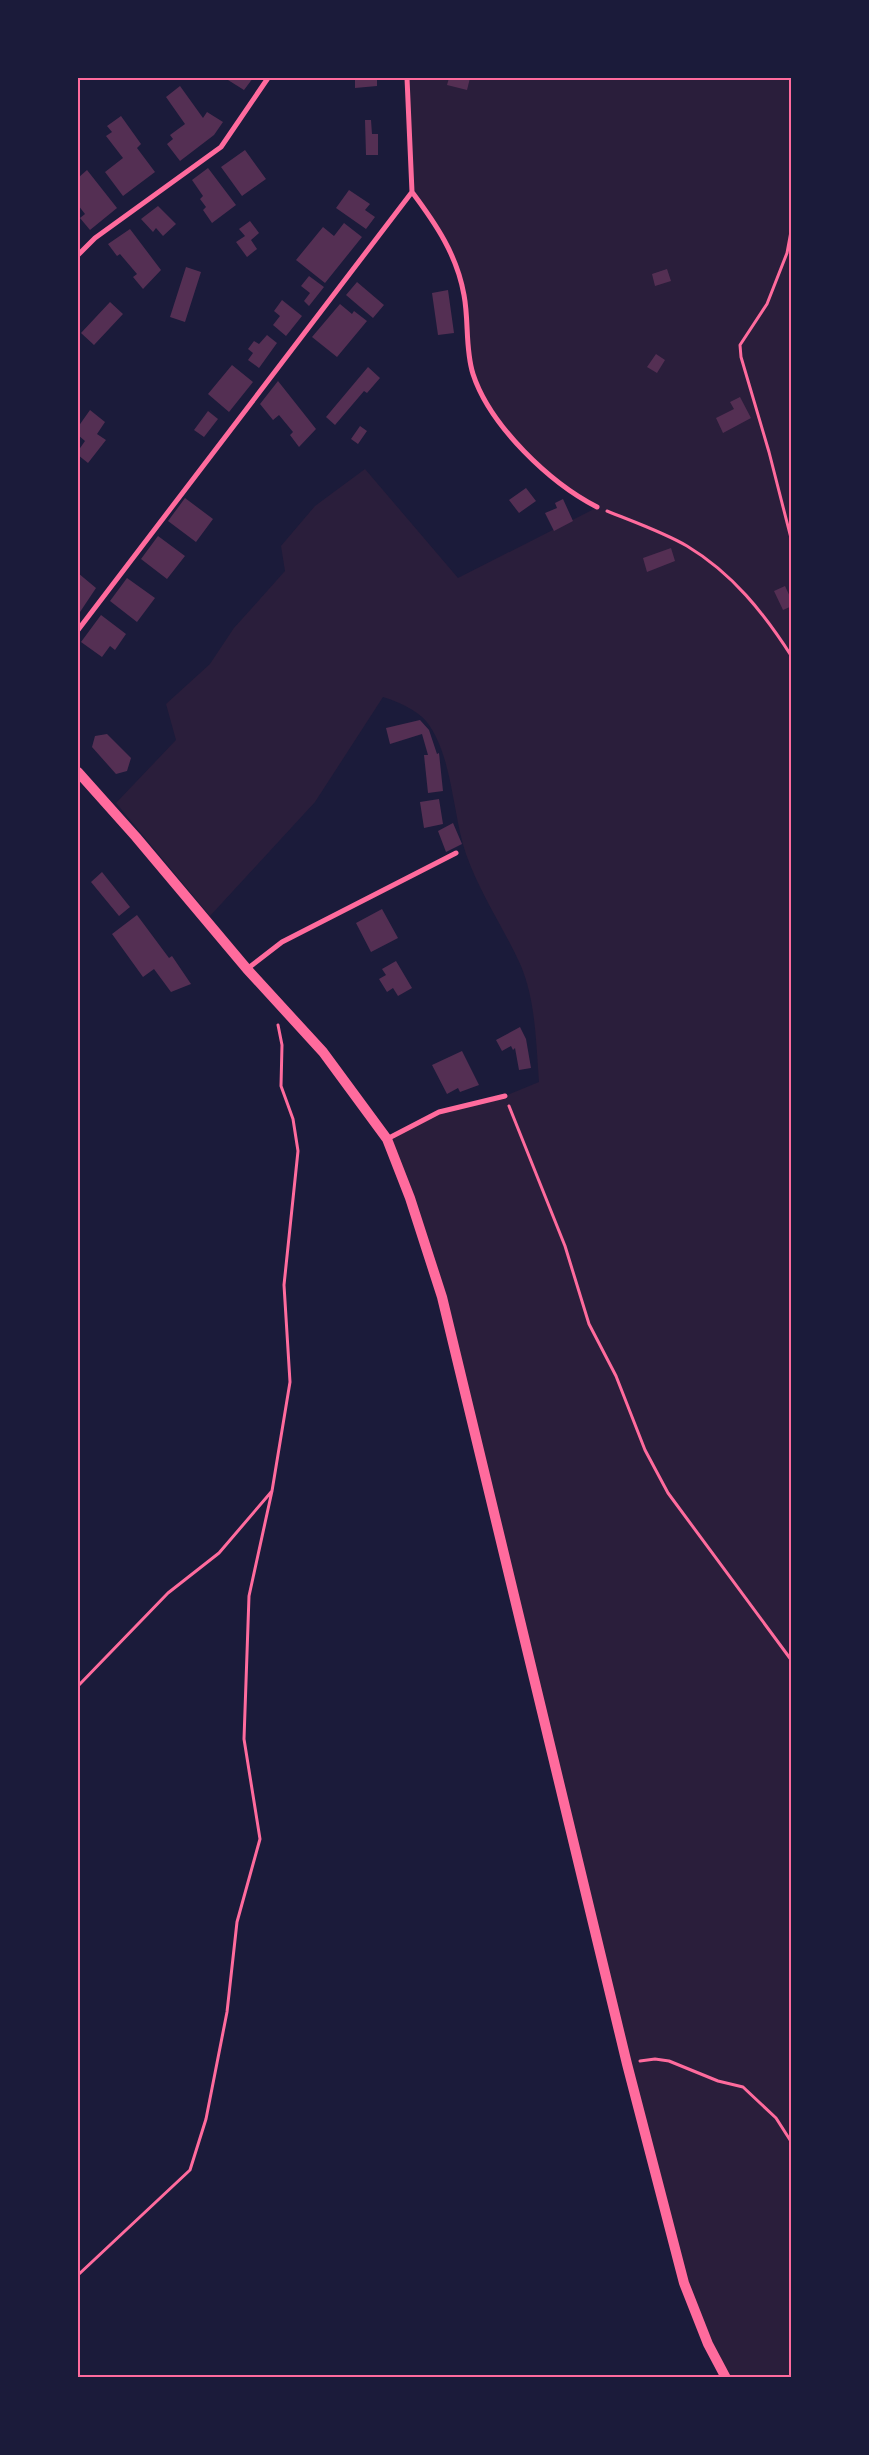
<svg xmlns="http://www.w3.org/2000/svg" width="869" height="2455" font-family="Inter,sans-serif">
<rect width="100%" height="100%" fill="#1b1b3a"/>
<path fill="#2a1e3b" d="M407 78H791V2377H726L684 2283 442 1297 387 1139 439 1112 505 1096 539 1082C536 1044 536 1002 521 966 504 928 480 894 466 854 452 813 453 755 426 721 417 710 397 701 383 697L315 802 210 916 116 803 176 740 166 704 210 664 234 628 285 571 281 546 315 506 365 469 458 578 596 508 577 497 519 446 488 409 473 373 464 296 456 262 412 192Z"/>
<path fill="#542f53" d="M229 78H253L244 90 228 80Z
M355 78H377V86L355 88Z
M449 78H470L467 90 447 85Z
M180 86 203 118 207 112 223 122 214 135 180 161 167 144 173 139 170 135 185 124 166 97Z
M121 116 141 144 137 148 155 172 123 196 105 172 123 158 106 136 112 132 107 126Z
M365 120H371L372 134H378V155H366Z
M245 150 266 179 242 196 221 167Z
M208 168 236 205 212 223 203 210 206 207 200 199 203 196 192 180Z
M87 170 117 208 90 230 80 218 85 214 78 205V178Z
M349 190 370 204 365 210 375 217 366 229 336 208Z
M158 206 176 224 163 236 156 228 153 232 141 219Z
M250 221 259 233 251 240 257 249 247 257 236 242 245 236 239 229Z
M344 223 362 237 325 283 296 260 323 227 334 236Z
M130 229 161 270 143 289 133 277 137 274 120 254 117 256 108 244Z
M186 267 201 272 185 322 170 317Z
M667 269 671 281 655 286 652 274Z
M309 276 324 287 309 306 304 301 310 293 301 286Z
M357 282 384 305 373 318 346 295Z
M448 290 454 333 438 335 432 293Z
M282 300 302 316 286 336 273 325 280 316 274 311Z
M110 302 123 314 94 345 81 333Z
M340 304 352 314 354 311 367 321 337 357 312 337Z
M267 335 277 343 259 368 248 360 253 353 248 349 254 341 259 344Z
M656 354 665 360 657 373 647 367Z
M232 365 253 382 229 412 208 394Z
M368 367 380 378 367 393 364 391 335 425 326 417Z
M278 381 316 429 299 447 290 435 293 432 279 415 273 420 260 404Z
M740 397 751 418 723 433 716 418 734 409 730 402Z
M90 410 105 422 97 434 106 440 88 463 78 455V451L85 441 78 435V427Z
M208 411 218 419 204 437 194 430Z
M360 426 367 431 358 444 351 439Z
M526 488 536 501 519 513 509 500Z
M185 498 213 519 196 542 168 521Z
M563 499 573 521 554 531 545 513 557 508 555 503Z
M158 536 185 556 167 579 141 559Z
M671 548 675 561 647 572 643 558Z
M78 573 96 588 78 615Z
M127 578 155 598 137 622 110 601Z
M785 586 792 601V606L783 610 774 591Z
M101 615 126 634 115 650 110 646 102 657 81 642Z
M420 720 429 730 437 754 439 753 443 791 428 793 424 755H428L422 734 390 744 386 728Z
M107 734 131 758 127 771 116 774 92 747 95 736Z
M439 799 443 824 424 828 420 802Z
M453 823 462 844 446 852 438 831Z
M102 872 130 907 119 916 91 882Z
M382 909 398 938 371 952 356 923Z
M137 915 169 958 172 956 191 984 171 992 154 969 143 977 112 934Z
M396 961 412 988 398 996 393 988 387 992 379 979 386 975 382 969Z
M520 1027 526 1039 531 1068 519 1070 515 1048 513 1050 511 1046 502 1051 496 1040Z
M462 1051 479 1085 460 1092 458 1088 447 1094 432 1065Z"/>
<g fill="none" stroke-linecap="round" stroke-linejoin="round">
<path stroke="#ff6b9d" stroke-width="3" d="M792 226 787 253 767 304 740 345 741 357 769 452 792 542
M607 511C634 522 663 532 687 546 732 573 764 613 792 657
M509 1106 565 1246 589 1324 616 1376 645 1450 668 1493 792 1661
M78 1686 168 1593 219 1553 272 1491
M640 2061 655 2059 669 2061 718 2081 743 2087 776 2118 792 2143
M78 2275 190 2170 206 2119 227 2012 237 1922 260 1839 244 1739 249 1596 272 1491 290 1382 284 1285 298 1151 293 1119 281 1086 282 1045 278 1025"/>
<path stroke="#ff6b9d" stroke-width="5" d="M412 192C436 224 457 255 464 295 469 321 465 349 473 374 490 426 550 483 597 507
M78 255 95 238 221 147 268 78
M78 630 412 192 407 78
M247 969 282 942 456 853
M387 1139 439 1112 505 1096"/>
<path stroke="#ff6b9d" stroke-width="10" d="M78 772 136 837 247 969 323 1052 387 1139 410 1198 442 1297 627 2064 684 2283 708 2344 726 2378"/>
</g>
<rect width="869" height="2455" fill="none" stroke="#1b1b3a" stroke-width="158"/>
<rect x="79" y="79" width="711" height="2297" fill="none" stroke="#ff6b9d" stroke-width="2"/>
</svg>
